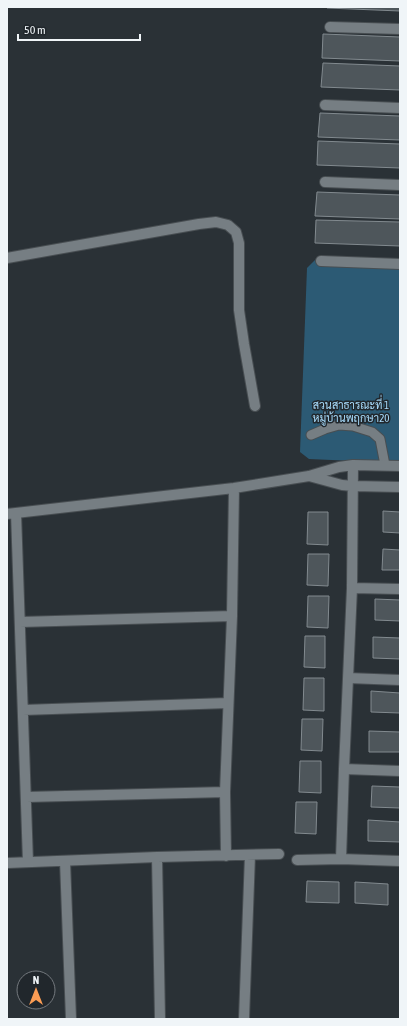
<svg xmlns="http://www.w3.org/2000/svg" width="407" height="1026" font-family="'Asap Condensed',Sarabun,sans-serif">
<rect width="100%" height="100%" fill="#2a3136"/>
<path fill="#2c5a74" d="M316 259 400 262V463L309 459 300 452 307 268Z"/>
<path fill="#4e565b" stroke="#828a8f" d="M327 7H400V11L327 8Z
M323 34 400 37V61L322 58Z
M323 63 400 66V90L321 87Z
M320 113 400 116V140L318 137Z
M318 141 400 144V168L317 165Z
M317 192 400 195V219L315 216Z
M316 220 400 222V246L315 243Z
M383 511 400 512V533L383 532Z
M308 512H328V545L307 544Z
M383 549 400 550V570H382Z
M308 554H329L328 586 307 585Z
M308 596H329L328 628 307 627Z
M375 599 400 600V621L375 620Z
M305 636H325V668L304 667Z
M373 637 400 638V659L373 658Z
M304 678H324V711L303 710Z
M371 691 400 693V713L371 712Z
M302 719H323L322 751 301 750Z
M369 731 400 732V752H369Z
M300 761H321V793L299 792Z
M372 786 400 787V808L371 807Z
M296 802H317L316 834 295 833Z
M368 820 400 822V842L368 841Z
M307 881 339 882V903L306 902Z
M355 882 388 884V905L355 903Z"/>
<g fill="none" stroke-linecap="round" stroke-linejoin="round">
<g stroke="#484e52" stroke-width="11">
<path id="service" d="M311 435 325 429 339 425 353 426 372 432 380 439 385 465"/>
</g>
<g stroke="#484e52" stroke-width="12">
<path id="minor" d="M330 27 400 29
M325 105 400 108
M325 182 400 185
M7 258 199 224 216 222 228 225 236 232 239 243V310L244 344 255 406
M321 261 400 264
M309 476 342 485 353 486 400 487
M16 513 28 862
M7 514 234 488 309 476 339 467 353 465 400 466
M352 588 400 589
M20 622 232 616
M348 678 400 680
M23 710 228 703
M344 769 400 771
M26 797 225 792
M226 856 225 792 232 616 234 488
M157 857 160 1019
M341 859 344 769 352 588 353 465
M297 860 341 859 400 861
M65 861 71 1019
M7 863 157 857 279 854
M244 1019 250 855"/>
</g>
<use href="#service" stroke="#767e83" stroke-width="9"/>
<use href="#minor" stroke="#767e83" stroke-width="10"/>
</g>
<g text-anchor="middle" stroke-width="3" stroke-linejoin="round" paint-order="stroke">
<g font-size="11" fill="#a7dbfb" stroke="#21272c">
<text x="351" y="409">สวนสาธารณะที่ 1<tspan x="351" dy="13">หมู่บ้านพฤกษา20</tspan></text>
</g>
</g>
<rect width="407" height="1026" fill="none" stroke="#f0f5f8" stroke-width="16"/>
<g transform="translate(36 990)"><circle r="19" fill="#21272c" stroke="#74797e"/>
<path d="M0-3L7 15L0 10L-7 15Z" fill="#fc9d54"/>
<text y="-6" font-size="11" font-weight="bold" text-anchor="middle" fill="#f0f5f8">N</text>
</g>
<path d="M18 34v6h122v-6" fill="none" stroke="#f0f5f8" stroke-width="2"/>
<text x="24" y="34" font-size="12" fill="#f0f5f8" stroke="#21272c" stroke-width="3" paint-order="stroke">50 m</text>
</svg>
